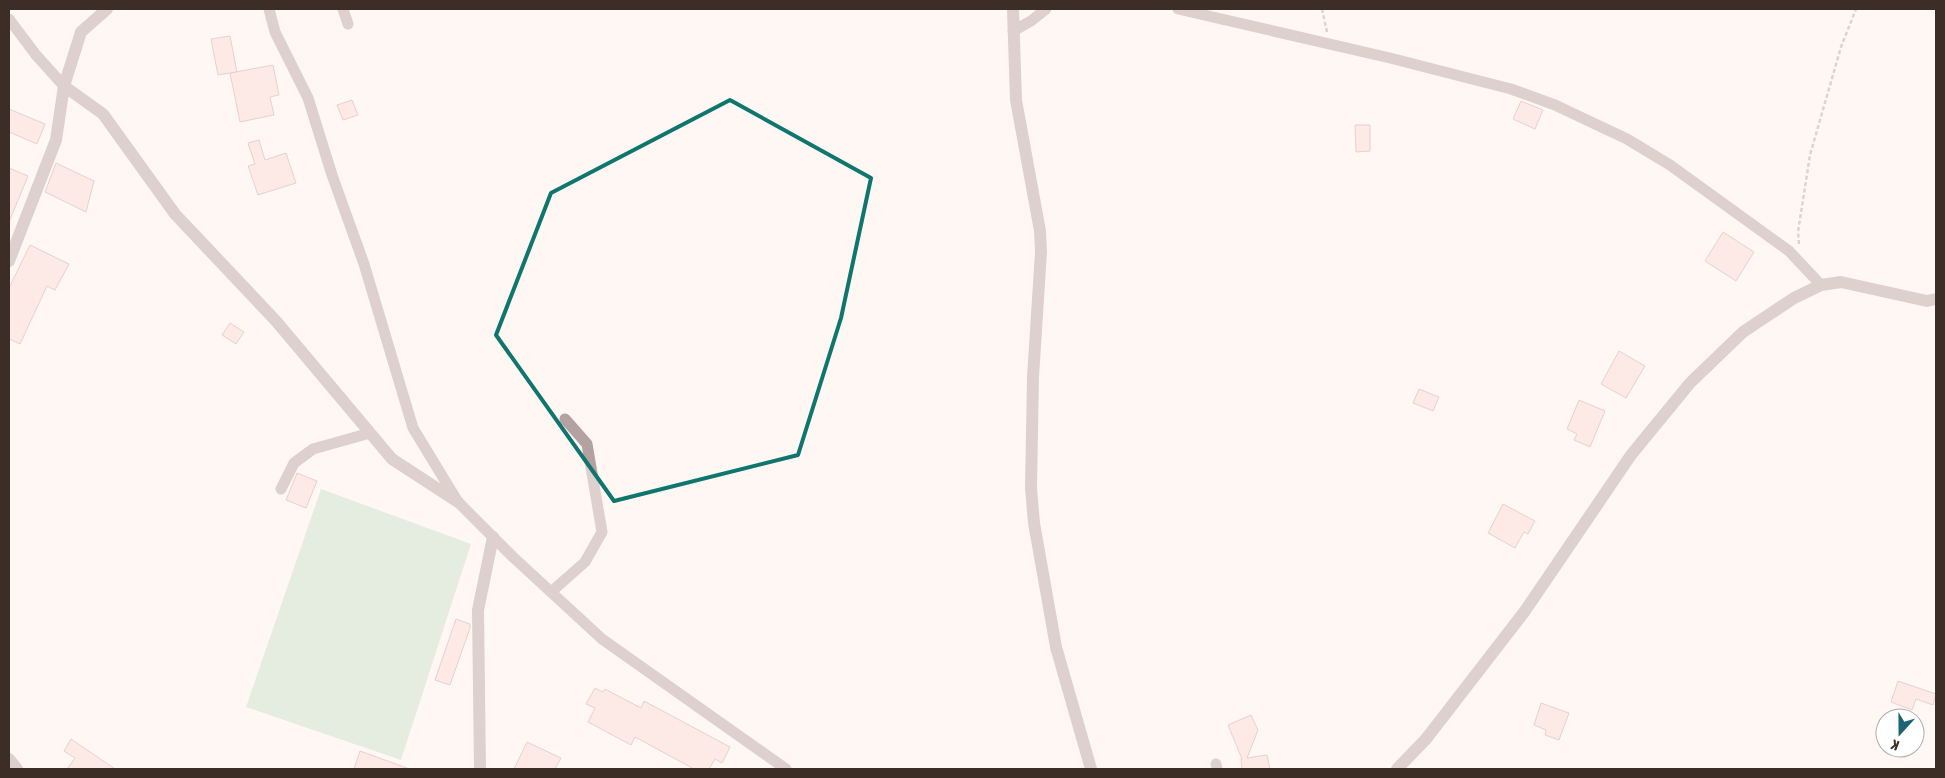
<svg xmlns="http://www.w3.org/2000/svg" width="1945" height="778" font-family="'Asap Condensed',sans-serif">
<rect width="100%" height="100%" fill="#fff7f3"/>
<path fill="#c6e0c9" d="M321 489 471 544 401 760 246 707Z"/>
<path fill="#fad7d4" stroke="#cba29f" d="M230 36 237 72 218 75 211 39Z
M273 65 279 95 270 97 274 115 240 122 230 73Z
M352 100 358 115 343 120 337 105Z
M1521 101 1543 110 1535 129 1513 119Z
M9 109 45 124 37 144 9 132Z
M1355 125H1370V151L1356 152Z
M259 140 265 160 286 153 296 183 258 195 248 166 255 164 248 143Z
M56 163 94 181 86 212 45 192Z
M9 168 28 176 9 222Z
M1723 232 1754 252 1736 281 1705 261Z
M30 245 69 264 55 290 47 286 20 344 9 339V288Z
M230 323 244 332 236 344 222 335Z
M1619 351 1645 366 1626 398 1601 384Z
M1419 389 1439 397 1433 411 1413 403Z
M1579 400 1605 411 1590 447 1574 440 1577 434 1567 429Z
M297 473 317 481 306 508 286 500Z
M1503 504 1535 521 1528 534 1524 532 1515 548 1488 533Z
M456 619 470 624V628L450 685 435 680Z
M1898 681 1936 694 1933 705 1916 699 1912 710 1891 702Z
M595 688 603 692 605 689 641 708 644 701 730 747 722 763 715 759 709 769H694L635 737 631 745 588 722 595 708 586 704Z
M1541 703 1569 713 1559 740 1545 735 1546 730 1534 725Z
M1251 715 1258 730 1247 758 1267 755 1270 769H1242L1241 759H1242L1228 725Z
M71 739 115 769H67L75 758 64 751Z
M527 742 561 758 555 769H514Z
M360 751 407 768V769H354Z"/>
<g fill="none" stroke-linecap="round" stroke-linejoin="round">
<path stroke="#b3a8a3" stroke-width="2.5" stroke-dasharray="4 2.5" stroke-linecap="butt" d="M1322 9 1327 32
M1799 244 1798 232 1810 155 1841 47 1856 9"/>
<path stroke="#b4a1a1" stroke-width="11" d="M269 9 275 32 308 98 332 175 364 264 413 428 458 502 513 557 602 639 786 769
M343 9 348 24
M1178 9 1390 58 1511 89 1555 105 1627 139 1670 165 1789 251 1821 285
M9 19 36 55 64 86
M1013 31 1031 21 1046 9
M281 489 294 463 313 449 370 433
M551 592 585 562 602 532 587 444 565 419
M1216 764 1217 769"/>
<path stroke="#b4a1a1" stroke-width="12" d="M1013 9 1016 100 1040 231 1041 252 1033 377 1031 488 1034 523 1056 647 1091 769
M64 86 103 114 175 214 276 321 392 459 458 502
M9 261 56 140 64 86 81 32 107 9
M9 759 17 769
M480 769 478 610 493 537
M1397 769 1426 739 1525 611 1631 455 1690 383 1743 332 1794 298 1821 285 1841 282 1927 301 1936 299"/>
</g>
<path d="M0 0H1945V778H0ZM730 100 871 178 841 318 798 455 614 501 496 335 551 193Z" fill="#fff7f3" fill-opacity=".55" fill-rule="evenodd"/>
<path fill="none" stroke="#0f766e" stroke-width="4" stroke-linejoin="round" d="M730 100 871 178 841 318 798 455 614 501 496 335 551 193Z"/>
<rect width="1945" height="778" fill="none" stroke="#3c2e26" stroke-width="20"/>
<g transform="translate(1900 733) rotate(201)"><circle r="24" fill="#ffffff" stroke="#b1aba8"/>
<path d="M0-4L9 19L0 12L-9 19Z" fill="#1c6373"/>
<text y="-8" font-size="14" font-weight="bold" text-anchor="middle" fill="#3c2e26">K</text>
</g>
</svg>
